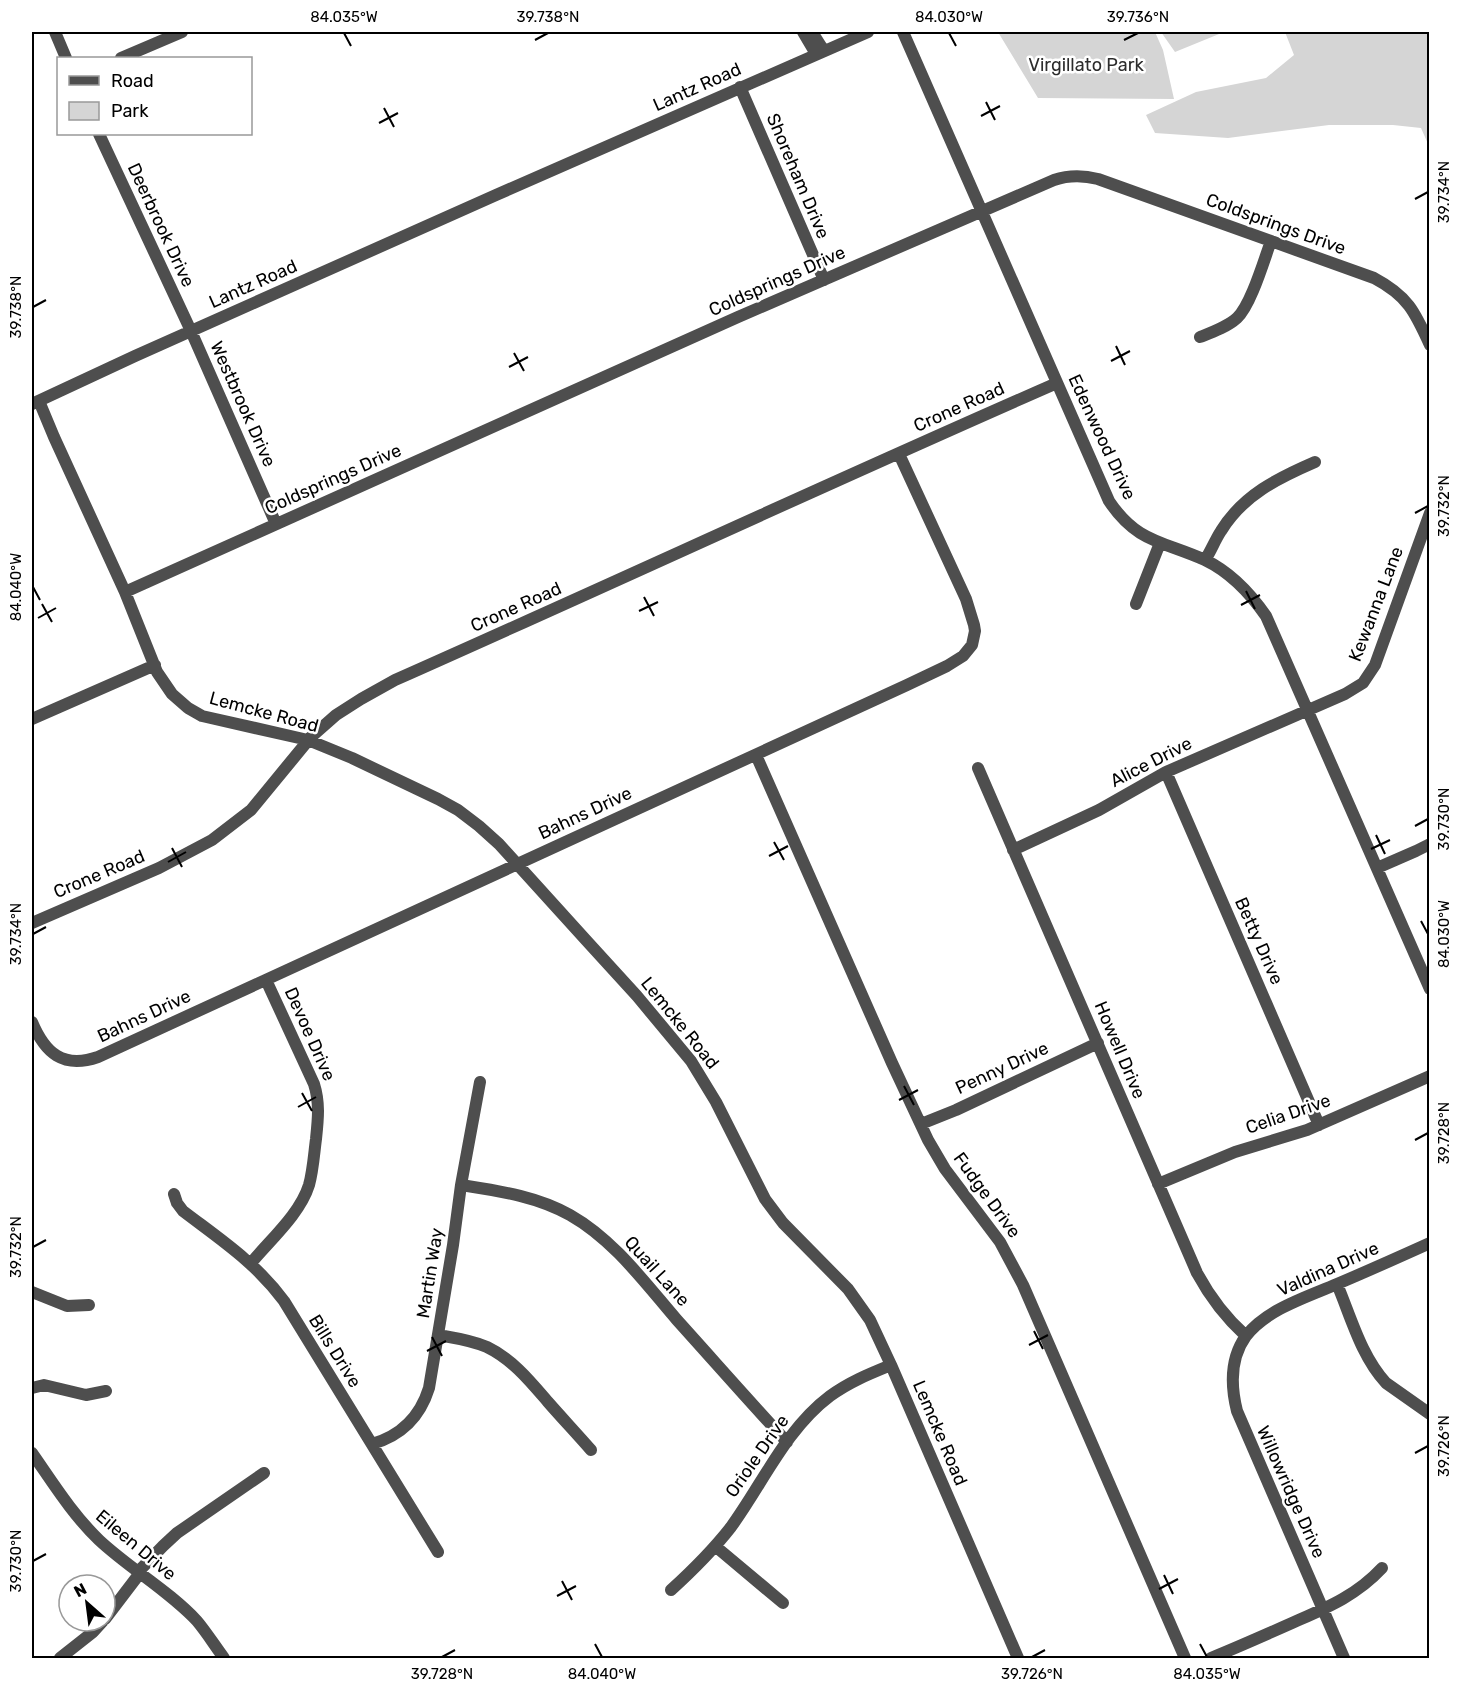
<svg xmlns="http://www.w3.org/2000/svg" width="1461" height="1690" font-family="Rubik,sans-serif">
<rect width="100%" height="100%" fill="#fff"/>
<path fill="#d5d5d5" d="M998 32H1155L1163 50 1174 99 1038 98Z
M1161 32H1224L1175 52Z
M1285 32H1429V146L1421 128 1393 125H1329L1228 138 1155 133 1146 115 1196 92 1266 78 1294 55Z"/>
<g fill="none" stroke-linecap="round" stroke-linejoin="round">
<path stroke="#4e4e4e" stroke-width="12" d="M55 32 66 58
M803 32 816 54
M812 32 824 51
M903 32 1109 501C1137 543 1163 541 1205 560 1230 572 1250 593 1266 616L1430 989
M121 58 182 32
M740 87 824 280
M99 134 191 331 276 524
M1200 337C1213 332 1227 327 1237 318 1251 305 1264 260 1271 241
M39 401 54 437 125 592 157 672 172 694 188 708 202 716 308 740 352 758 438 799 458 810 479 826 499 844 585 939 637 996 691 1061 716 1102 765 1199 783 1223 848 1289 870 1320 891 1365 1018 1658
M32 404 135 356 496 195 868 32
M1205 560C1211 551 1215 540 1221 531 1243 495 1278 478 1315 462
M125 592 738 317 1054 180C1069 175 1082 175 1098 179L1374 278C1408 296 1415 312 1430 345
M1136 604 1160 543
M32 719 155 665
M756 755 892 1063 928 1140 945 1169 1000 1242 1023 1285 1185 1658
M978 768 1197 1273C1210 1297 1226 1318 1246 1336
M1166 772 1319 1125
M1013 850 1099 810 1166 772 1345 694 1363 683 1375 665 1430 513
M1377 868 1416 851 1430 844
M32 923 159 868 212 840 251 810 311 737 336 715 361 699 395 680C616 582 835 480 1057 383
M32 1022C45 1053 63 1069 98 1057L907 685 947 666 963 656 972 645 975 631 974 625 966 599 899 454
M921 1124 956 1110 1098 1043
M1158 1184 1235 1152 1307 1130 1430 1076
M461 1185C499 1191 536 1196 570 1215 614 1240 645 1283 677 1320 714 1361 750 1402 787 1442
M174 1194 177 1203 183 1211C221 1240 255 1262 284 1301L438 1552
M251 1263C270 1240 300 1214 309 1185 313 1171 314 1154 316 1139 318 1120 320 1103 314 1084L266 980
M1337 1284C1351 1317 1361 1356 1386 1383L1430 1414
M32 1292 67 1306 89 1305
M438 1335C455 1338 471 1340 487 1347 512 1359 530 1381 548 1402 562 1418 577 1434 591 1450
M32 1388 44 1385 86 1395 106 1391
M372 1444C400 1436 420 1417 429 1388L453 1245 461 1185 480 1082
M32 1453C53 1483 72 1514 99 1540 130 1569 168 1590 197 1621 207 1633 215 1646 224 1658
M715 1546 783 1603
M138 1572 163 1546 177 1533 264 1473
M671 1590C693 1570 713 1550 731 1527 763 1483 786 1429 830 1396 849 1382 869 1374 891 1365
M105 1619 140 1573
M60 1658 93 1632 103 1621
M1211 1658C1238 1647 1265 1635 1292 1623 1326 1608 1356 1596 1382 1568
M1344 1658 1237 1411C1231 1387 1230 1358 1246 1336 1267 1309 1307 1297 1337 1284 1368 1271 1399 1257 1430 1243"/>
</g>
<path fill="none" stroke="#000" stroke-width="2" d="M344 33 351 46M949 33 956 46M535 40 548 33M1124 40 1138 33M986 102 995 120M384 108 394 127M981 116 1000 106M379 123 398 113M1415 199 1428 192M33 307 46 300M1116 346 1125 365M514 353 524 371M1111 361 1130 351M509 367 528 357M1415 513 1428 506M33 587 40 600M1246 591 1255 609M644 597 654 616M42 604 52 622M1241 605 1260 595M639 611 658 602M38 618 56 608M1415 826 1428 819M1376 835 1385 854M774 842 784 860M172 848 182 867M1371 849 1390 840M769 856 788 846M168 862 186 852M1421 921 1428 934M33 934 46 927M904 1086 914 1105M302 1093 312 1111M899 1100 918 1090M298 1107 316 1097M1415 1140 1428 1133M33 1247 46 1240M1034 1331 1043 1349M432 1337 442 1356M1029 1345 1048 1335M427 1351 446 1341M1415 1453 1428 1446M33 1561 46 1554M1164 1575 1173 1594M562 1581 572 1600M1159 1589 1178 1579M557 1596 576 1586M595 1644 602 1657M1200 1644 1207 1657M442 1657 455 1650M1032 1657 1045 1650"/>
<g text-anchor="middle" stroke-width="5" stroke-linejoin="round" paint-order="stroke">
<g font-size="18" fill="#2c2c2c" stroke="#fff">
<text x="1086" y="71">Virgillato Park</text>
</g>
<g font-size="18" fill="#000" stroke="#fff">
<text transform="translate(697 87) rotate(-24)" y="6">Lantz Road</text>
<text transform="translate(798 176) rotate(67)" y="6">Shoreham Drive</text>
<text transform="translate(1276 224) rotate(20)" y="6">Coldsprings Drive</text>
<text transform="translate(161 225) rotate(65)" y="6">Deerbrook Drive</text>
<text transform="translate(777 281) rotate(-24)" y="6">Coldsprings Drive</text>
<text transform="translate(253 284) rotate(-24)" y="6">Lantz Road</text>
<text transform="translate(243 404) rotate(66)" y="6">Westbrook Drive</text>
<text transform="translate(959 407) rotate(-24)" y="6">Crone Road</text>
<text transform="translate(1102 437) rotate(65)" y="6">Edenwood Drive</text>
<text transform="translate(333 479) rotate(-24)" y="6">Coldsprings Drive</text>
<text transform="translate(1376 604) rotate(-69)" y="6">Kewanna Lane</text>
<text transform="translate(516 607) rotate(-24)" y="6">Crone Road</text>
<text transform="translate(264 712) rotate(15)" y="6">Lemcke Road</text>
<text transform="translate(1151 762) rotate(-27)" y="6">Alice Drive</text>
<text transform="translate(585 813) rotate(-25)" y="6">Bahns Drive</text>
<text transform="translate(99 874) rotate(-23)" y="6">Crone Road</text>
<text transform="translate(1259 941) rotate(66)" y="6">Betty Drive</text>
<text transform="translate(144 1016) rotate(-25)" y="6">Bahns Drive</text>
<text transform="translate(680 1023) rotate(51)" y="6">Lemcke Road</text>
<text transform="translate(310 1034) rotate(66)" y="6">Devoe Drive</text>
<text transform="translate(1120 1050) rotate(67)" y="6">Howell Drive</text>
<text transform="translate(1002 1068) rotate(-25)" y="6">Penny Drive</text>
<text transform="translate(1288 1114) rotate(-19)" y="6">Celia Drive</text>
<text transform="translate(987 1195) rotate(54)" y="6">Fudge Drive</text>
<text transform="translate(1328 1269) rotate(-24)" y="6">Valdina Drive</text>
<text transform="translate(657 1271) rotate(48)" y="6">Quail Lane</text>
<text transform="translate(430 1273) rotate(-81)" y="6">Martin Way</text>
<text transform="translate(335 1351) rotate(58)" y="6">Bills Drive</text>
<text transform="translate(940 1433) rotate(67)" y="6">Lemcke Road</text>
<text transform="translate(757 1456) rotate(-55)" y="6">Oriole Drive</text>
<text transform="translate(1291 1492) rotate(66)" y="6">Willowridge Drive</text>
<text transform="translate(136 1545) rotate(40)" y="6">Eileen Drive</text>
</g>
</g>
<rect width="1461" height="1690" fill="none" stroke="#ffffff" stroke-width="66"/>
<rect x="57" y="57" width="195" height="78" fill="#ffffff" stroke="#999999" stroke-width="1.5"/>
<rect x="69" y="76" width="30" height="9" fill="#4e4e4e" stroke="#999999" stroke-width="1.5"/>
<text x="111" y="87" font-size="18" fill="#000000">Road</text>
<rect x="69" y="102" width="30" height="18" fill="#d5d5d5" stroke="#999999" stroke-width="1.5"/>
<text x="111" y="117" font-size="18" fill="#000000">Park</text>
<g transform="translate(87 1603) rotate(332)"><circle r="28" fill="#ffffff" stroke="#999999" stroke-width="1.5"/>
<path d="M0-4.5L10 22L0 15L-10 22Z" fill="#000000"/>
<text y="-9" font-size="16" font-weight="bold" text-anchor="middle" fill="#000000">N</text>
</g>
<rect x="33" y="33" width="1395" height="1624" fill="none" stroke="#000" stroke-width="2"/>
<g font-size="15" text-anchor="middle" fill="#000">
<text x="344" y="22">84.035°W</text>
<text x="548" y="22">39.738°N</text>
<text x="949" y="22">84.030°W</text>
<text x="1138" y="22">39.736°N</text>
<text transform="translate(1444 192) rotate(-90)" y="5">39.734°N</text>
<text transform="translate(16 307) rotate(-90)" y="5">39.738°N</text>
<text transform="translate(1444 506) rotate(-90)" y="5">39.732°N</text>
<text transform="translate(16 587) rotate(-90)" y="5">84.040°W</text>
<text transform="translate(1444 819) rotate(-90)" y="5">39.730°N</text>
<text transform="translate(16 934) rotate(-90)" y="5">39.734°N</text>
<text transform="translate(1444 934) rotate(-90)" y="5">84.030°W</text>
<text transform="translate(1444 1133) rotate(-90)" y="5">39.728°N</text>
<text transform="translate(16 1247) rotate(-90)" y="5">39.732°N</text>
<text transform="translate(1444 1446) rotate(-90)" y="5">39.726°N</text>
<text transform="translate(16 1561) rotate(-90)" y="5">39.730°N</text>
<text x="442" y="1679">39.728°N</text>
<text x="602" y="1679">84.040°W</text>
<text x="1032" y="1679">39.726°N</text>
<text x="1207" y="1679">84.035°W</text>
</g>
</svg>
